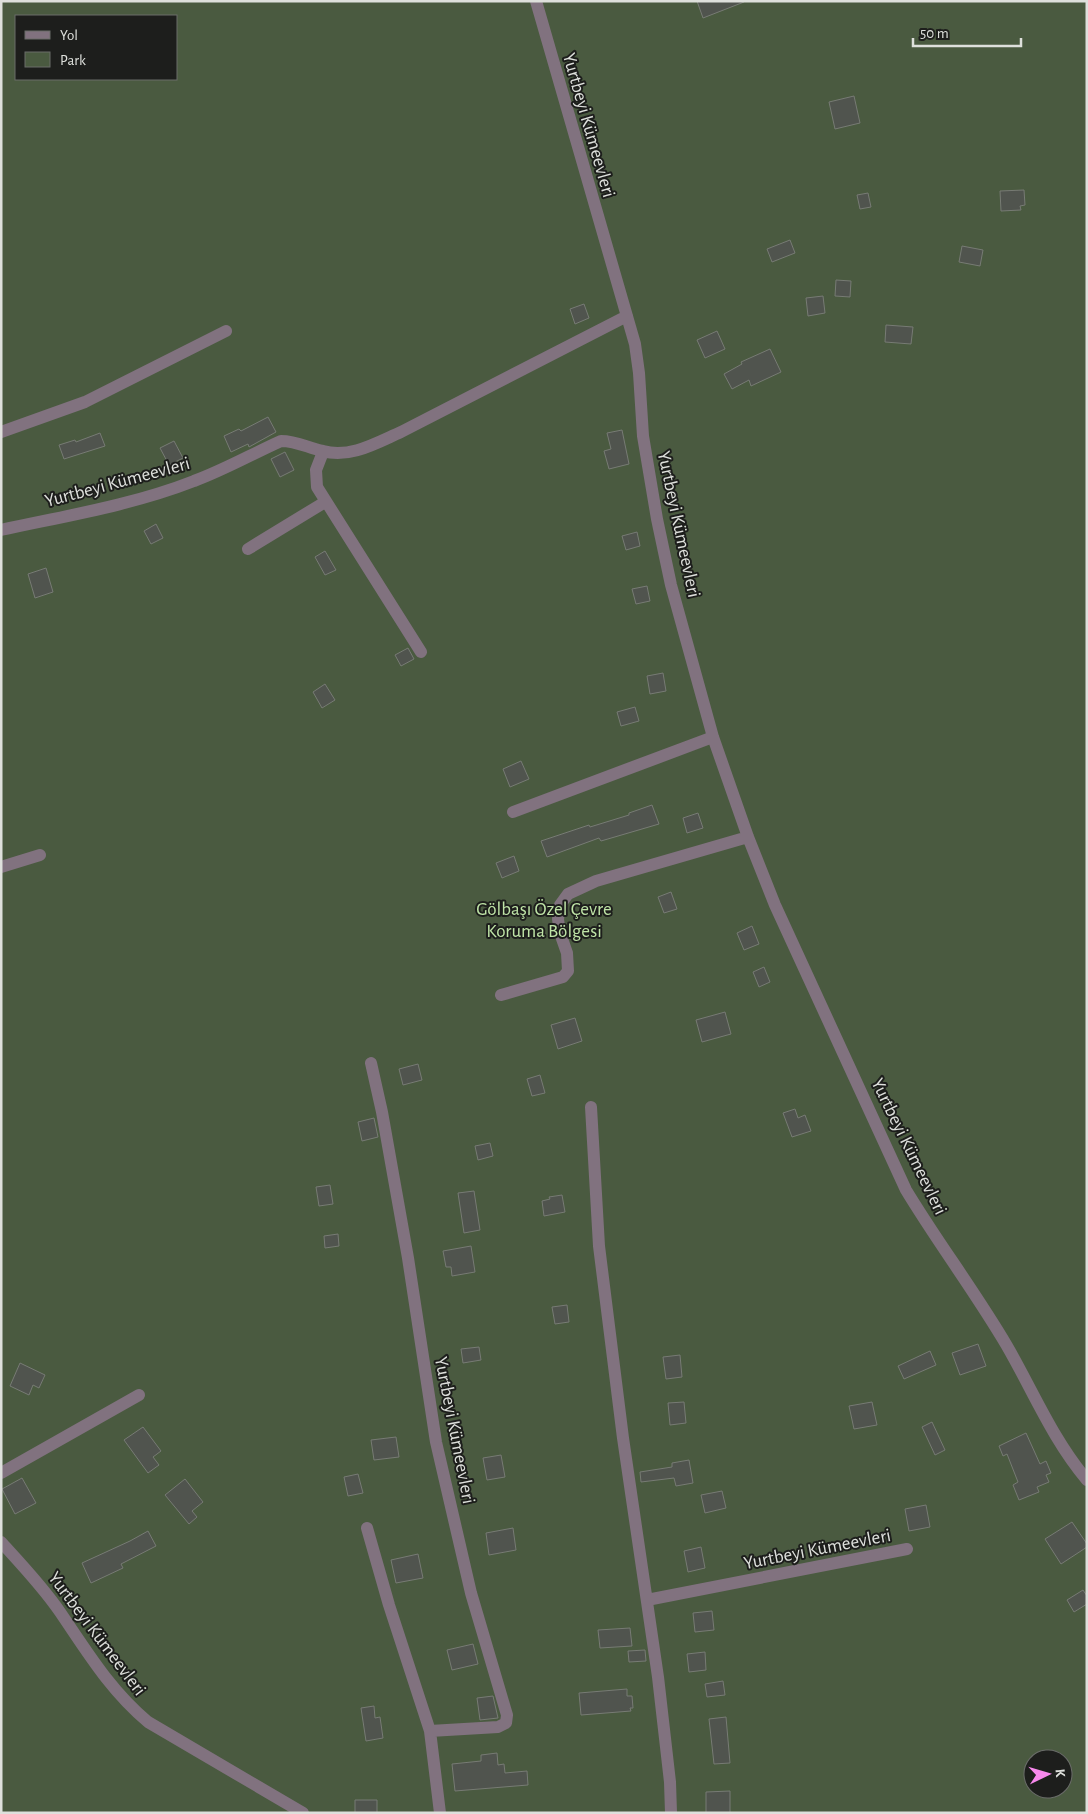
<svg xmlns="http://www.w3.org/2000/svg" width="1088" height="1814" font-family="'Alegreya Sans',sans-serif">
<rect width="100%" height="100%" fill="#343732"/>
<path fill="#4a5a40" fill-rule="evenodd" d="M1 1H1087V1813H1ZM16 16H176V79H16ZM1033 1759H1063V1789H1033Z"/>
<path fill="#50544e" stroke="#777b74" d="M697 1H744V2L703 18Z
M854 96 860 123 835 129 829 102Z
M1024 190 1025 205 1020 206 1021 210 1001 211 1000 191Z
M868 193 871 207 860 209 857 195Z
M790 240 795 253 772 262 767 249Z
M962 246 983 250 980 266 959 262Z
M836 280 851 281 850 297 835 296Z
M823 296 825 313 808 316 806 298Z
M584 304 589 318 575 324 570 309Z
M886 325 913 327 911 344 885 342Z
M717 331 725 349 705 358 697 340Z
M770 349 781 372 751 386 749 380 732 389 724 374 742 364 741 362Z
M268 417 276 432 249 447 248 444 231 452 224 436 239 429 241 431Z
M622 430 629 464 609 469 604 451 611 449 607 433Z
M100 433 105 446 64 459 59 445 75 440 76 442Z
M174 441 183 458 169 465 160 448Z
M285 452 294 470 280 477 271 459Z
M156 524 163 538 151 544 144 531Z
M637 532 640 546 626 550 622 536Z
M325 551 336 570 325 575 315 557Z
M46 568 53 592 35 598 28 574Z
M647 586 650 601 636 604 632 589Z
M408 648 414 659 401 666 395 655Z
M663 673 666 691 650 694 647 676Z
M325 684 335 700 322 708 313 692Z
M635 707 639 721 621 726 617 712Z
M521 761 529 779 510 787 503 769Z
M652 805 659 824 601 841 599 838 547 857 541 841 589 825 590 827 629 815V813Z
M698 813 703 828 687 833 683 818Z
M514 856 519 871 502 878 496 863Z
M671 892 677 909 664 913 658 897Z
M752 926 759 944 744 950 737 933Z
M764 967 770 982 759 987 753 972Z
M725 1012 731 1034 702 1042 696 1020Z
M575 1018 582 1041 558 1049 551 1025Z
M418 1064 422 1080 403 1085 399 1069Z
M540 1075 545 1093 532 1096 527 1079Z
M795 1109 798 1118 805 1115 811 1131 792 1137 783 1113Z
M374 1118 378 1137 362 1141 358 1122Z
M490 1143 493 1156 478 1160 475 1146Z
M330 1185 333 1204 319 1206 316 1187Z
M474 1191 480 1230 464 1233 458 1193Z
M562 1195 565 1212 544 1216 542 1201 550 1199 549 1197Z
M338 1234 339 1246 325 1248 324 1236Z
M471 1246 475 1272 452 1276 451 1267H446L443 1251Z
M567 1305 569 1322 555 1324 552 1307Z
M978 1344 986 1366 960 1375 952 1353Z
M479 1347 481 1360 463 1363 461 1349Z
M930 1351 936 1365 904 1379 898 1366Z
M680 1355 682 1377 666 1379 663 1357Z
M20 1363 45 1375 39 1388 33 1385 29 1395 10 1386Z
M684 1402 686 1423 670 1425 668 1403Z
M872 1402 877 1425 854 1429 849 1406Z
M932 1422 945 1450 935 1455 922 1427Z
M143 1427 161 1451 153 1457 159 1465 148 1473 124 1440Z
M1026 1433 1040 1464 1046 1461 1051 1473 1046 1475 1049 1482 1037 1487 1039 1492 1019 1500 1013 1485 1018 1482 1007 1454 1003 1456 999 1446Z
M396 1437 399 1457 374 1460 371 1440Z
M501 1455 505 1477 487 1480 483 1458Z
M689 1460 693 1483 676 1486 674 1478 641 1482 640 1472 672 1467V1463Z
M358 1474 363 1493 348 1496 344 1477Z
M22 1478 36 1503 15 1514 2 1489Z
M185 1479 203 1502 192 1511 197 1517 189 1524 165 1495Z
M722 1491 726 1508 705 1513 701 1495Z
M926 1505 930 1527 909 1531 905 1509Z
M1072 1522 1087 1544V1547L1061 1564 1045 1539Z
M513 1528 516 1550 489 1555 486 1533Z
M148 1531 156 1546 121 1564 123 1568 91 1583 82 1563 130 1541Z
M701 1547 705 1568 688 1572 684 1551Z
M418 1554 423 1578 396 1583 391 1560Z
M1083 1590 1087 1596V1604L1074 1612 1067 1600Z
M712 1611 714 1630 695 1632 693 1613Z
M630 1628 632 1646 600 1648 598 1630Z
M473 1644 478 1664 452 1670 447 1650Z
M645 1650 646 1661 629 1662 628 1651Z
M705 1652 706 1670 689 1672 687 1654Z
M723 1681 725 1695 707 1697 705 1684Z
M627 1689V1696H632L633 1708H630L631 1711 581 1715 579 1693Z
M493 1696 498 1718 480 1720 477 1698Z
M374 1706 375 1718 380 1717 383 1738 366 1741 361 1708Z
M726 1717 730 1763 714 1764 709 1719Z
M497 1753 498 1765 504 1764 505 1773 527 1771 528 1785 455 1791 452 1764 481 1761V1755Z
M730 1791V1813H706V1792Z
M355 1800H377V1813H355Z"/>
<g fill="none" stroke-linecap="round" stroke-linejoin="round">
<path stroke="#81727f" stroke-width="12" d="M536 1 635 344 639 373 643 436 657 519 671 585 713 737 748 837 775 905 906 1190C938 1243 976 1293 1007 1346 1033 1391 1053 1440 1087 1480
M1 432 85 402 226 331
M323 452 316 470 317 487 421 652
M1 530C65 516 133 505 194 481 224 470 252 454 281 441 297 441 308 448 323 451 350 459 378 442 401 432L627 316
M248 549 325 502
M513 812 713 737
M1 867 40 855
M501 995 563 977 568 971 567 953 560 933 558 919 560 905 568 894 596 881 748 837
M371 1063 382 1112 408 1258 436 1442 471 1593 507 1715 506 1723 498 1727 430 1731
M591 1107 599 1246 623 1438 658 1677 670 1782 671 1813
M1 1473 139 1395
M367 1528 389 1605 430 1731 440 1813
M1 1542C22 1565 43 1587 60 1612 88 1653 110 1690 148 1722L303 1813
M647 1600 907 1549"/>
</g>
<g text-anchor="middle" stroke-width="4" stroke-linejoin="round" paint-order="stroke">
<g font-size="19" fill="#dee0dc" stroke="#1d1e1c">
<text transform="translate(590 125) rotate(74)" y="7">Yurtbeyi Kümeevleri</text>
<text transform="translate(117 481) rotate(-15)" y="7">Yurtbeyi Kümeevleri</text>
<text transform="translate(680 524) rotate(78)" y="7">Yurtbeyi Kümeevleri</text>
<text transform="translate(910 1146) rotate(64)" y="7">Yurtbeyi Kümeevleri</text>
<text transform="translate(456 1430) rotate(79)" y="7">Yurtbeyi Kümeevleri</text>
<text transform="translate(817 1548) rotate(-11)" y="7">Yurtbeyi Kümeevleri</text>
<text transform="translate(98 1633) rotate(53)" y="7">Yurtbeyi Kümeevleri</text>
</g>
<g font-size="19" fill="#bfe4a7" stroke="#1d1e1c">
<text x="544" y="915">Gölbaşı Özel Çevre<tspan x="544" dy="22">Koruma Bölgesi</tspan></text>
</g>
</g>
<rect width="1088" height="1814" fill="none" stroke="#dee0dc" stroke-width="5"/>
<rect x="15" y="15" width="162" height="65" fill="#1d1e1c" stroke="#6a6c69"/>
<rect x="25" y="31" width="25" height="8" fill="#81727f" stroke="#6a6c69"/>
<text x="60" y="40" font-size="15" fill="#dee0dc">Yol</text>
<rect x="25" y="52" width="25" height="15" fill="#4a5a40" stroke="#6a6c69"/>
<text x="60" y="65" font-size="15" fill="#dee0dc">Park</text>
<g transform="translate(1048 1774) rotate(85)"><circle r="24" fill="#1d1e1c" stroke="#6a6c69"/>
<path d="M0-4L9 19L0 12L-9 19Z" fill="#f788ec"/>
<text y="-8" font-size="14" font-weight="bold" text-anchor="middle" fill="#dee0dc">K</text>
</g>
<path d="M913 38v8h108v-8" fill="none" stroke="#dee0dc" stroke-width="2.5"/>
<text x="920" y="38" font-size="15" fill="#dee0dc" stroke="#1d1e1c" stroke-width="4" paint-order="stroke">50 m</text>
</svg>
